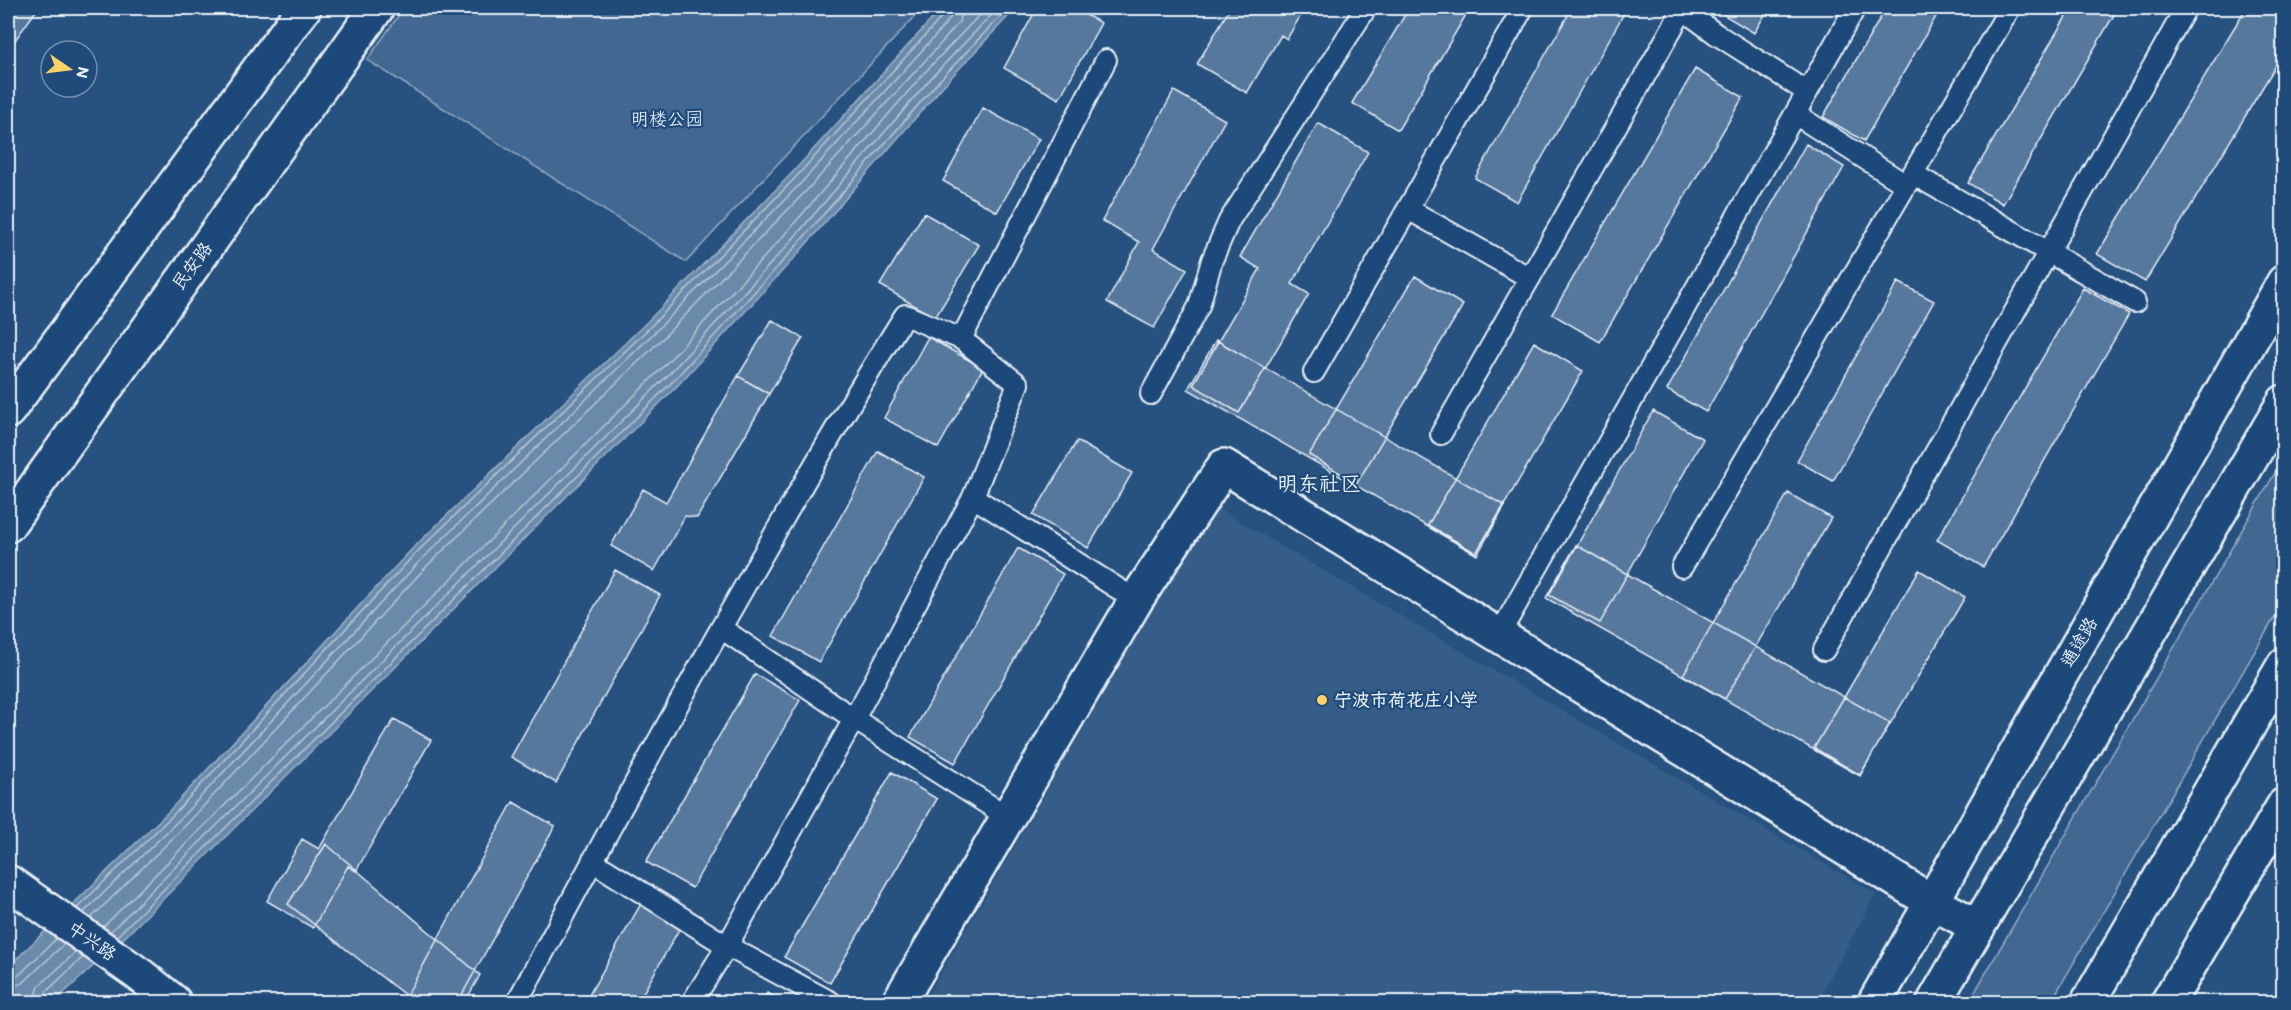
<svg xmlns="http://www.w3.org/2000/svg" width="2291" height="1010" font-family="Itim,'LXGW WenKai TC',sans-serif">
<rect width="100%" height="100%" fill="#27517f"/>
<filter id="ink" filterUnits="userSpaceOnUse"><feTurbulence type="fractalNoise" baseFrequency=".0167" numOctaves="2"/><feDisplacementMap in="SourceGraphic" scale="12" xChannelSelector="R" yChannelSelector="G"/><feConvolveMatrix kernelMatrix="1 2 1 2 8 2 1 2 1" color-interpolation-filters="sRGB"/></filter>
<g filter="url(#ink)">
<path fill="#355d88" d="M1213 506 1876 894 1817 1002H924Z"/>
<path fill="#436891" stroke="#96acc4" stroke-width="1.5" d="M404 8H923L686 262 367 60Z
M2283 459V603L2051 1002H1969Z"/>
<path fill="#6b8aaa" stroke="#9db3c9" stroke-width="1.5" d="M942 8H1016L943 86 796 256 679 384 125 937 54 1002H8V967L168 812 411 550 647 322 792 173Z"/>
<g fill="none" stroke-linecap="round" stroke-linejoin="round">
<path stroke="#b6c8d9" stroke-width="1.5" d="M77 908 172 816 415 554 651 326 796 177 931 29 945 13 946 8
M83 913 178 821 421 560 656 331 801 183 937 34 951 17 953 8
M91 918 184 827 427 566 663 338 808 189 944 40 959 22 962 8
M103 927 662 368 779 241 926 71 986 8
M110 932 669 374 786 247 932 77 998 8
M117 936 674 380 791 252 938 82 1008 8
M8 979 19 975 57 938
M8 988 23 983 64 944
M34 1002 39 986 76 952
M43 1002 47 991 83 957"/>
</g>
<path fill="#57789d" stroke="#e8f1f8" stroke-width="1.5" d="M8 8H38L8 50Z
M1037 8H1073L1101 23 1059 99 1004 68Z
M1230 8 1240 10 1241 8H1305L1287 39 1281 35 1247 93 1197 64Z
M1409 8H1470L1398 130 1352 103Z
M1572 8H1627L1517 202 1475 178Z
M1717 8H1769L1754 33 1716 10Z
M1886 8H1941L1864 141 1823 117Z
M2071 8H2118L2003 204 1968 183Z
M2246 8H2264L2284 19V52L2145 282 2097 254Z
M1695 69 1743 97 1600 342 1552 314Z
M1174 91 1225 120 1153 249 1187 269 1154 328 1107 302 1139 242 1102 221Z
M983 108 1039 139 997 212 943 181Z
M1318 123 1368 152 1292 284 1309 294 1239 413 1193 385 1260 269 1240 257Z
M1806 144 1844 167 1706 412 1667 390Z
M924 213 979 245 935 318 880 285Z
M1415 276 1463 305 1357 483 1309 455Z
M1898 282 1934 301 1833 481 1797 461Z
M2083 288 2129 314 1983 567 1937 540Z
M772 320 803 338 769 394 738 376Z
M928 337 983 368 938 448 884 418Z
M1216 340 1505 506 1477 555 1188 389Z
M1534 342 1583 371 1476 553 1428 525Z
M738 376 769 394 697 518 685 516 654 571 611 546 643 489 666 502Z
M1653 411 1703 439 1600 623 1549 595Z
M1077 441 1132 473 1088 548 1033 515Z
M878 451 924 477 819 662 773 636Z
M1788 493 1831 518 1725 699 1683 675Z
M1576 545 1890 723 1860 776 1546 598Z
M1018 548 1063 574 955 763 910 737Z
M615 570 660 595 556 783 511 757Z
M1919 570 1965 597 1860 775 1814 748Z
M755 674 800 700 692 888 646 862Z
M394 719 431 740 356 871 348 866 313 928 267 901 302 839 319 849Z
M892 772 937 799 830 983 784 957Z
M513 802 555 826 458 1002H421L407 995Z
M326 844 480 975 465 1002H414L288 904Z
M642 902 682 924 638 1002H585Z
M767 993 784 1002H762Z"/>
<g fill="none" stroke-linecap="round" stroke-linejoin="round">
<g stroke="#e8f1f8" stroke-width="24">
<path id="service" d="M1681 8 1716 34 1807 92
M1795 114 1906 185
M1913 174 2135 302
M1408 209 1530 278
M1314 372 1523 8
M1151 394 1199 306 1212 260 1229 221 1366 8
M1441 434 1683 9
M973 497 1136 600
M1682 567 2010 8
M721 628 854 719 1008 817
M1499 635 1855 8
M1824 650 2186 8
M592 861 727 946 831 1002
M517 1002C598 850 680 698 766 549 811 470 856 392 905 315L961 339 1106 60
M692 1002 727 946 854 719 973 497 1018 384 961 339"/>
</g>
<g stroke="#e8f1f8" stroke-width="38">
<path id="minor" d="M899 1002 1136 600 1224 466 1932 902 1978 927"/>
</g>
<g stroke="#e8f1f8" stroke-width="38">
<path id="secondary" d="M8 411 304 8
M8 525 377 8"/>
</g>
<g stroke="#e8f1f8" stroke-width="38">
<path id="primary" d="M8 882 140 975 174 1002
M1875 1002 2284 282
M1934 1002 2284 402
M2088 1002 2284 665
M2168 1002 2284 805"/>
</g>
<use href="#service" stroke="#1f4a7a" stroke-width="20"/>
<use href="#minor" stroke="#1f4a7a" stroke-width="33"/>
<use href="#secondary" stroke="#1f4a7a" stroke-width="33"/>
<use href="#primary" stroke="#1f4a7a" stroke-width="33"/>
</g>
</g>
<circle fill="#ffd166" stroke="#1f4a7a" stroke-width="2" cx="1322" cy="700" r="6"/>
<g text-anchor="middle" stroke-width="4.5" stroke-linejoin="round" paint-order="stroke">
<g font-size="18" fill="#d8e3ee" stroke="#1f4a7a">
<text x="667" y="125">明楼公园</text>
</g>
<g font-size="18" fill="#e8f1f8" stroke="#1f4a7a">
<text transform="translate(192 266) rotate(-54)" y="6">民安路</text>
<text transform="translate(2079 642) rotate(-60)" y="6">通途路</text>
<text transform="translate(92 941) rotate(35)" y="6">中兴路</text>
</g>
<g font-size="18" font-weight="bold" fill="#e8f1f8" stroke="#1f4a7a" text-anchor="start">
<text x="1334" y="706">宁波市荷花庄小学</text>
</g>
<g font-size="21" fill="#e8f1f8" stroke="#1f4a7a">
<text x="1319" y="491">明东社区</text>
</g>
</g>
<rect width="2291" height="1010" fill="none" stroke="#1f4a7a" stroke-width="30"/>
<rect x="15" y="15" width="2261" height="980" fill="none" stroke="#e8f1f8" stroke-width="2" filter="url(#ink)"/>
<g transform="translate(69 69) rotate(104)"><circle r="28" fill="#1f4a7a" stroke="#6f8dac" stroke-width="1.5"/>
<path d="M0-4.5L10 22L0 15L-10 22Z" fill="#ffd166"/>
<text y="-9" font-size="16" font-weight="bold" text-anchor="middle" fill="#e8f1f8">N</text>
</g>
</svg>
